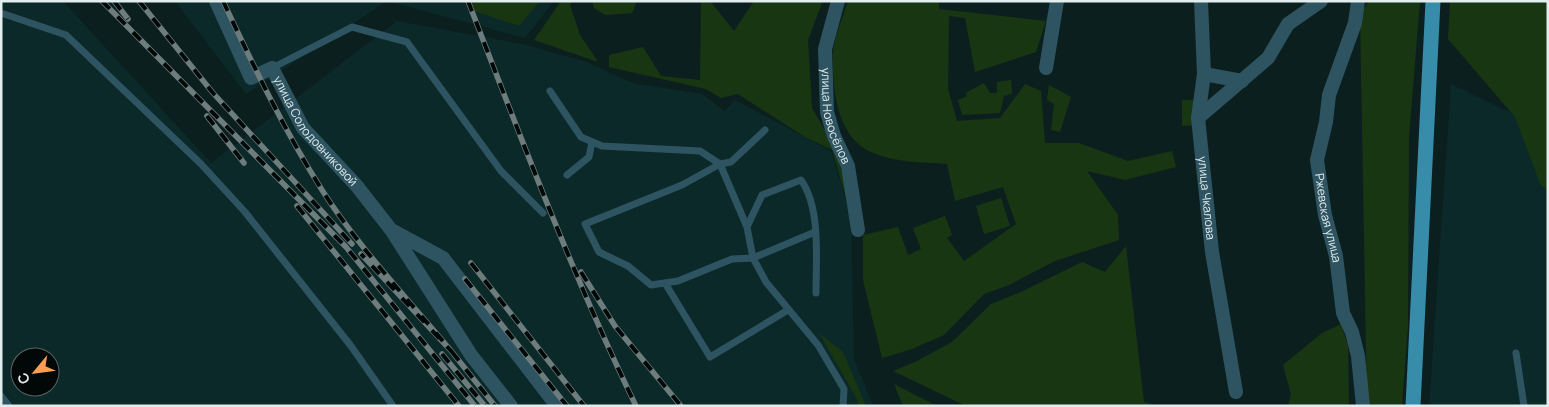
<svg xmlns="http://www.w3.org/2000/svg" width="1549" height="407" font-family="Manrope,sans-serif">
<rect width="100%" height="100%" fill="#0c1f1f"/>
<path fill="#0b2929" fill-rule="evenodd" d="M1 1H63L211 163 397 21 522 44 587 62 632 83 702 94 725 111 735 100 831 151 851 217 854 359 873 406H1ZM20 357H50V387H20Z
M175 1H554L525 38 387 1 246 94Z
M1451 84 1548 131V406H1429Z"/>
<path fill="#193612" d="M471 1H540L519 26 474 11Z
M561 1H573L570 5 580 35 598 62 534 40Z
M592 1H637L632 13 605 15 594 8Z
M701 1H710L734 31 754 1H819L822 3 808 40 812 108 837 151 851 215 832 150 805 137 738 94 721 98 706 89 609 67V55L643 47 661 76 700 80Z
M848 1H939V9L1046 21 1036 52 975 72 965 18 949 16 948 89 957 121 1000 118 1025 84 1041 91 1045 143H1079L1128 161 1172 151 1176 167 1125 180 1087 171 1118 215 1119 240 1055 261 1009 285 984 294 944 335 912 349 882 358 863 280V235L898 227 908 255 921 249 913 228 945 216 952 235 947 238 964 261 1016 224 1003 187 955 201 947 164C922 162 895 163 871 152 836 137 832 86 833 53 834 37 843 17 848 1Z
M1369 1H1420L1409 136 1408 325 1402 406H1367L1360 14Z
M1450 1H1548V191L1540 184 1515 117 1448 39Z
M1011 80 1012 94 1004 96 1000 113 962 115 958 100 967 96 966 93 984 83 990 93H997V82Z
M1049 85 1071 97 1060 132 1051 130 1054 104 1047 100Z
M1182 100H1194V125L1182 126Z
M1001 198 1010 226 984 234 976 206Z
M1126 246 1144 402 1159 406H966L893 371 917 361 952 342 991 304 1021 292 1082 262 1105 272Z
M1341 324 1348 346 1349 404 1343 406H1288L1291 394 1283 365 1322 333Z
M819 333 843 352 866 406H858L856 397Z
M894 384 937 406H903Z"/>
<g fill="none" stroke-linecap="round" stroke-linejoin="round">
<path stroke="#2e5462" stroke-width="7" d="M1 13 66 35 201 164 245 212 351 346 393 406
M272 68 352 27 407 42 501 171 543 213
M550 91 581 137 602 146 700 151 720 164 747 227
M765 130 731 162 720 164 682 185 585 224 599 252 628 266 651 285 678 281 732 259 753 258 815 232
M567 175 589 157 592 142
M665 283 710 357 788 310
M816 293C816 259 821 208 801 180L762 195 747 227 753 258 766 282 818 345 844 389 843 406
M1516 353 1524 406
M1 396 9 406"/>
<g stroke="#2e5462" stroke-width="14">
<path id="s1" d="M216 1 251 78 272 68 303 128 356 185 392 231 471 355 511 406"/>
<path id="s2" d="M838 1 825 49 827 112 834 136 848 166 858 230"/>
<path id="s3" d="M1201 1 1204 74 1198 118 1212 252 1236 392"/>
<path id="s4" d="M1358 1 1355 23 1329 95 1326 122 1317 160 1325 215 1336 256 1343 313 1352 332 1358 356 1363 406"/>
<path d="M1046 68 1057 1"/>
<path d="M1204 74 1242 81"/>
<path d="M1198 118 1268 58 1288 24 1321 1"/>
<path d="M393 231 443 258 557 406"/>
</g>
<path stroke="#368ca9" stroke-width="15" d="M1413 406 1433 1"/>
<g stroke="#6d7c7c" stroke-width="5.5">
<path id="rail" d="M102 1 346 247 475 406
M114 1 128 19
M139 1 213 93 352 244
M223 1C253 65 284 130 322 190 358 247 409 300 452 352L361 254
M468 1C521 138 572 274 636 406
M207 116 244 163
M297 206 459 406
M471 263 584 406
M581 272 615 326 681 406
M465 279 567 406
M452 352 495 406
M442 354 485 406"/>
</g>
<use href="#rail" stroke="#020808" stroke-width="4" stroke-dasharray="11" stroke-linecap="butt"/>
</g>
<g text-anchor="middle" stroke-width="5" stroke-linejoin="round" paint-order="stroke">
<g font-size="12" fill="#e2eded" stroke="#020808">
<text dy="4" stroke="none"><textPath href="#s2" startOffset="118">улица Новосёлов</textPath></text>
<text dy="4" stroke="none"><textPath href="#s1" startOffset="185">улица Солодовниковой</textPath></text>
<text dy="4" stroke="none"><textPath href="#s3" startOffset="198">улица Чкалова</textPath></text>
<text dy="4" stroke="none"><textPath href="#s4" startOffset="224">Ржевская улица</textPath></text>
</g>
</g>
<rect width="1549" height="407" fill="none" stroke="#e2eded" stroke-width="5"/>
<g transform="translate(35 372) rotate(241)"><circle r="24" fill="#020808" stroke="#5c6464"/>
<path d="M0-4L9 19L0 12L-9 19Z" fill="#fd9d54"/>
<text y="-8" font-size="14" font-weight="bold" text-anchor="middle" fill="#e2eded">С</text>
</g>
</svg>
